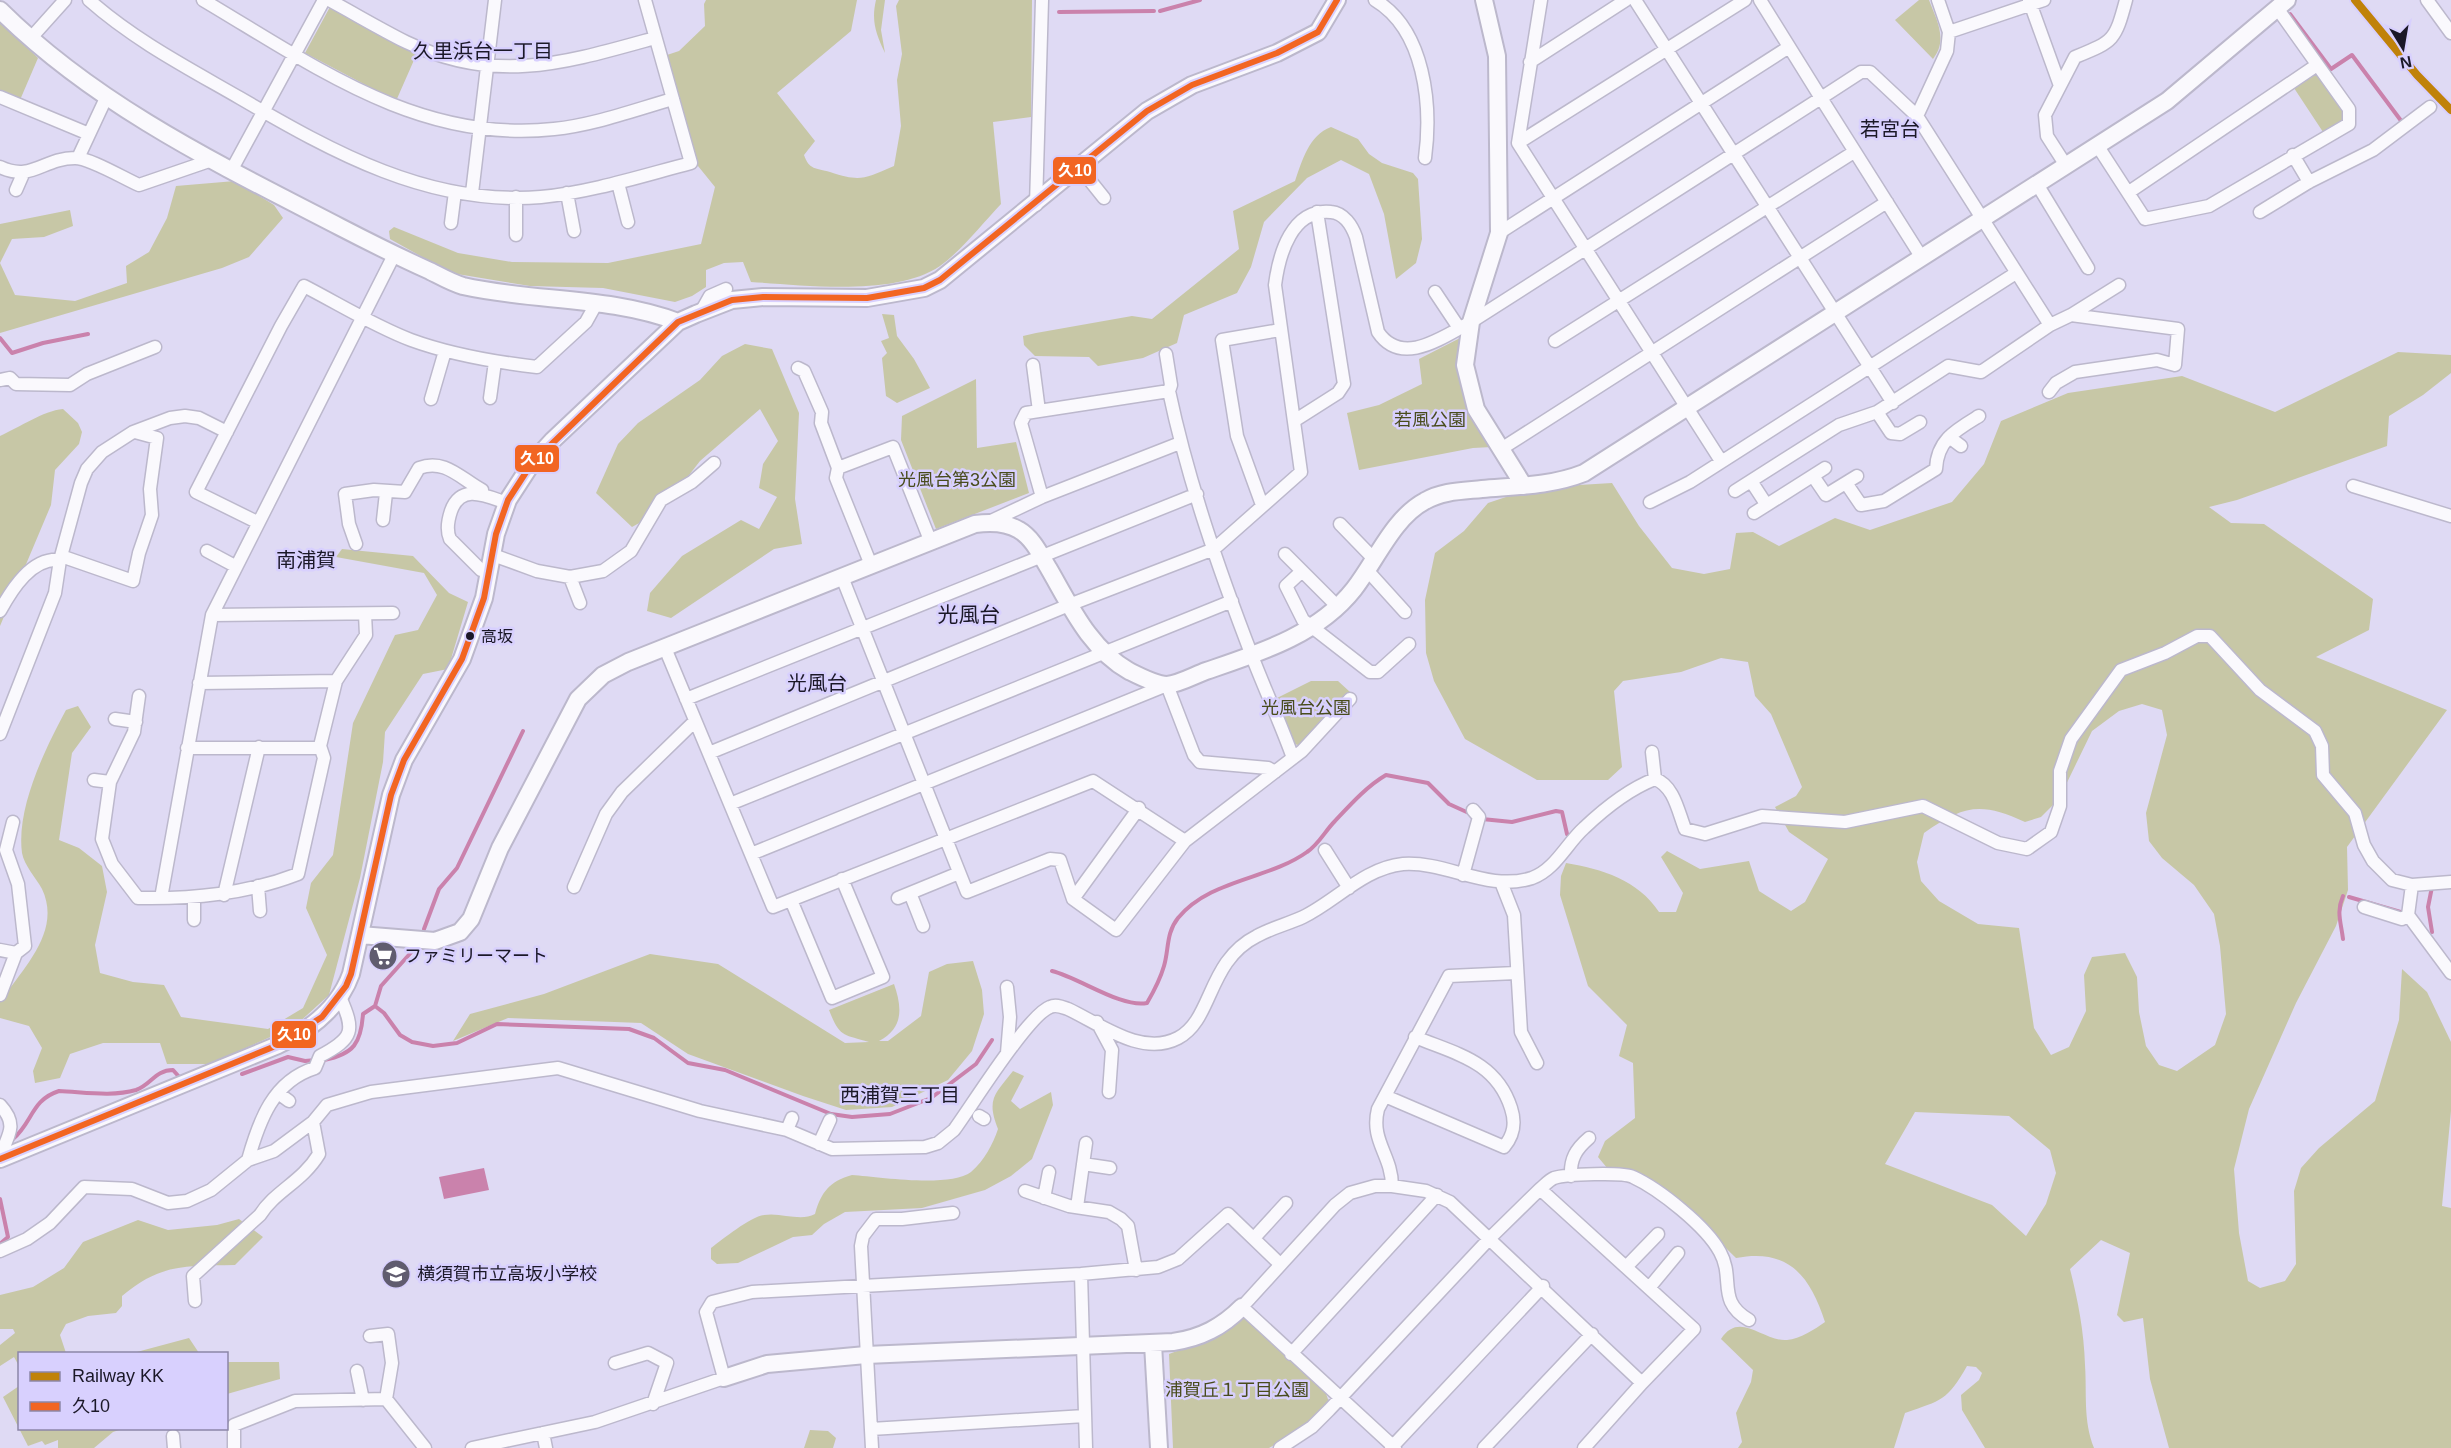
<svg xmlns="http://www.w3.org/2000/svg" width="2451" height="1448" font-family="Arial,'Noto Sans JP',sans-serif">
<rect width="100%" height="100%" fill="#dfdaf4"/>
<path fill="#c7c7a6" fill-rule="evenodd" d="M706 0H857L851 31 777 93 815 141 804 155C809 170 816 168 830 172 861 182 863 179 894 166L901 126 897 80 902 54 896 6 899 0H1032L1031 117 993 122 1001 204C983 223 961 251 940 266 895 297 803 285 751 282L743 262 724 263 706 270V287L692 296 675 302 603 288 530 286 451 273 390 239 389 231 394 227 458 253 512 262 608 263 701 244 715 187 698 166 667 55 679 51 705 26 704 4Z
M876 0H885L881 30 885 53C876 34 871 21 876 0Z
M1919 0H1929C1937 21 1948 40 1933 59L1895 20Z
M331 5 418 51 396 101 305 53Z
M0 22 38 58 20 100 0 92Z
M2316 74 2343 111V121L2323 132 2294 88Z
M1331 127 1358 139 1369 154 1382 163 1413 173 1418 179 1422 239 1416 263 1396 279 1384 214 1369 174 1341 160 1307 178 1264 222 1251 267 1237 293 1184 315 1177 343 1143 358 1098 366 1089 357 1035 356 1024 345 1023 336 1036 333 1132 316 1152 319 1239 249 1233 211 1295 181C1302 161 1309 135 1331 127Z
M235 181 274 205 283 218 249 257 222 268 0 333V224L70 210 73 226 44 237 12 239 0 263 15 295 75 301 127 283 126 266 149 252 167 218 176 186Z
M882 314 894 315 897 336 914 359 930 388 897 403 886 396 882 358 887 353 881 341 889 338Z
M1462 337C1459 393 1458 401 1492 447L1473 448 1359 470 1347 413 1379 405 1422 384 1419 359Z
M745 344 772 349 799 413 795 499 802 544 774 549 671 618 647 611 650 593 682 556 741 520 759 529 777 497 759 488 763 464 778 441 760 409 700 461 661 511 632 527 596 493 618 444 638 423 700 380 722 356Z
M2398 352 2451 355V373L2423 395 2389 416 2387 446 2237 500 2209 507 2231 523 2264 524 2373 599 2369 630 2316 657 2447 710 2347 847 2348 890 2336 926 2296 1003 2249 1109 2234 1169 2239 1233 2248 1281 2260 1288 2285 1281 2296 1264 2294 1191 2301 1168 2319 1148 2375 1101 2399 1020 2402 969 2427 992 2451 1042V1111L2442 1206 2451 1208V1448H2169L2150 1379 2143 1318 2124 1322 2117 1315 2130 1253 2101 1240 2070 1269C2078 1301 2084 1331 2085 1365 2087 1394 2083 1420 2094 1448H1985L1962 1410 1961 1395 1979 1380 1982 1373 1976 1367 1967 1366C1947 1401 1942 1400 1905 1413L1894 1448H1738L1742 1442 1736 1413 1751 1382 1753 1370 1721 1339C1740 1310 1763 1342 1787 1340 1800 1339 1815 1329 1825 1322 1810 1276 1789 1248 1736 1258L1684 1207 1608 1169 1598 1157 1605 1141 1635 1118 1633 1063 1619 1056 1627 1025 1588 986 1560 895 1561 876 1566 863C1602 869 1638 880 1659 912H1676L1683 893 1661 857 1667 851 1700 869 1749 861 1759 891 1791 911 1805 902 1828 859 1789 832 1775 807 1796 796 1802 787 1771 714 1755 696 1748 662 1721 658 1681 672 1623 681 1614 691 1622 767 1608 780H1537L1465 739 1434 681 1426 653 1425 600 1435 553 1464 531 1488 503 1509 496 1579 485 1612 483 1639 526 1672 568 1704 574 1730 569 1736 533 1753 532 1779 546 1835 518 1870 530 1952 502 1984 464 2001 421 2068 393 2182 376 2275 412ZM2142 704 2162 710 2167 735 2146 813 2149 841 2162 858 2194 885 2214 914 2220 946 2226 1014 2215 1045 2177 1071 2159 1065 2146 1046 2139 1012 2137 977 2125 953 2092 957 2084 975 2086 1011 2069 1047 2051 1055 2034 1028 2019 928 1978 924 1939 901 1921 881 1917 862 1924 833C1964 805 1981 802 2025 822L2041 817 2059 799 2092 731 2119 711ZM1915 1112 2009 1116 2050 1150 2056 1173 2046 1204 2026 1236 1992 1205 1885 1164Z
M976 379 977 448 1016 442 1029 493 936 529 901 440 902 416Z
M63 409 78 423 82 432 79 444 55 470 51 505 0 626V436C20 427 43 411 63 409Z
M342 549 413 556 449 593 468 602 448 669 423 674 385 732 383 762 360 878 329 995 295 1026 210 1064H167L160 1043H103L70 1054 60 1078 35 1083 33 1071 42 1048 29 1026 0 1018V996L5 995C27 964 61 929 42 889 36 878 24 865 22 853 16 808 45 749 66 710L78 706 91 727 72 753 59 840 79 848 102 866 107 892 95 945 100 973 133 982 164 985 181 1017 268 1029 303 1008 327 955 306 908 311 883 333 855 353 723 395 635 418 630 437 595 424 573 336 557Z
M1311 681H1338L1350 692 1302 746 1294 744 1277 698Z
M650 954 718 964 845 1043 869 1042C843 1034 840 1038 829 1010L894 984C902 1007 904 1028 879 1041H888L921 1016 929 972 947 964 973 961 982 990 984 1014 972 1051 948 1080 892 1107 846 1110 803 1096 688 1054 641 1023 508 1018 453 1041 470 1014 544 994Z
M1013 1071 1024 1076 1011 1101 1020 1109 1051 1092 1053 1105 1032 1159 1011 1176 985 1190 922 1208 845 1212 824 1224 812 1235 793 1237 738 1263 717 1264 711 1259V1248C723 1239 750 1217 764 1215 781 1212 800 1222 815 1214 821 1192 830 1181 852 1175 879 1177 950 1188 971 1172 984 1161 993 1144 998 1129 986 1099 995 1094 1013 1071Z
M239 1219 263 1237 235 1265C187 1266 161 1263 122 1296V1306L116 1313 88 1316 66 1324 60 1335 66 1353 20 1354 19 1366 14 1357 0 1366V1345L15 1333 13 1329H0V1295L33 1287 64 1268 83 1242 138 1220 168 1230 217 1225Z
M1243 1317 1325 1391 1329 1402 1300 1429 1269 1448H1173L1169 1354 1212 1338Z
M189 1338 199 1353H133Z
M227 1362H279L280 1379 227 1394Z
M19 1386 20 1428 122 1429 113 1432 94 1448H58V1440L45 1445 42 1441 28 1446 3 1397Z
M810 1430 828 1431 836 1438 833 1448H804Z"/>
<path fill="#ca82ac" d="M484 1168 489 1190 444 1199 439 1177Z"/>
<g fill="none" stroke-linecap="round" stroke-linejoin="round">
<path stroke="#ca82ac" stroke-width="4" d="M1160 11 1200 0
M1059 12 1154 11
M2290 14 2331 69 2352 55 2402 122
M0 338 12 353 43 343 88 334
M1482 819 1512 822 1556 811 1562 812 1567 834
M2432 887 2428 907 2432 932
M2349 897 2404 913
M424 929 439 889 457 868 523 731
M2343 939C2341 922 2336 912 2343 896
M1052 971C1080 978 1121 1008 1147 1003 1154 991 1160 980 1164 966 1169 949 1166 933 1178 918 1210 879 1268 880 1307 852 1319 844 1325 831 1335 821 1350 805 1367 786 1386 775L1428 783 1449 804 1471 814
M375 1006 381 986 415 948
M324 1060C354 1054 361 1043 363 1014L375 1006 384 1013 400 1035 412 1042 433 1046 457 1043 497 1024 629 1029 654 1038 688 1063 725 1070 831 1114 852 1117 890 1114 931 1098 976 1064 992 1040
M242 1074 288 1057 305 1061 316 1060
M13 1139C33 1122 31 1100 59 1091 84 1092 112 1097 136 1090 151 1085 155 1070 173 1070L181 1079
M0 1199 8 1237 0 1244"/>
<g stroke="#bcb8cc" stroke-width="15">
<path id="street" d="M89 0C134 40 188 68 240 98 333 152 429 206 541 197 592 192 641 176 691 163L645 0
M203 0C313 65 419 144 554 129 594 125 634 110 673 99
M329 0C355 14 380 29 406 42 496 85 565 63 655 38
M1375 0C1425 30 1432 105 1425 158
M1541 0 1518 143 1721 461
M1635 0 1893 403
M1760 0 1821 98 1861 72H1870L1917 116 2050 325
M2029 0 2059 83
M2427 0 2451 33
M1949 32 2044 0
M30 39 65 0
M1530 62 1626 0
M0 97 89 134
M1917 116 1947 51 1949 32 1938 0
M1518 143 1745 0
M2097 145 2145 219 2209 206 2349 124V109L2277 8
M2293 155 2309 182
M78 158 106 98
M2065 164 2047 136 2045 115 2075 57C2114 41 2115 41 2126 0
M0 167C32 182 43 158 75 158 90 158 123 178 139 185L212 160
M1080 168 1104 198
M231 171 324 0
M618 183 628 222
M2037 184 2088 268
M16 190 23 174
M2129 192 2317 65
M472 193 495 0
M567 193 574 231
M516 197V235
M1036 205 1042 0
M2260 212 2309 182 2373 150 2430 107
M451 223 455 192
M1499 233 1789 47
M1435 292 1459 328
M701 312 710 296 726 289
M2071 315 2119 285
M1555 341 1854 152
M1166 354 1171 385 1169 391
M1033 365 1039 411
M798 368 804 371 822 412 821 423 838 468 836 478 871 565
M0 380 10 378 16 384 70 385 87 374 155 347
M490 398 495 362
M431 399 445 351
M1877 412 1891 433 1900 434 1920 422
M1294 421 1338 393 1344 384 1317 212
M1949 437 1961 446
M1501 449 1887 202
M838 468 893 447 930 540
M1813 476 1826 495 1857 476
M1751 481 1766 504
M1846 483 1861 505 1884 501 1936 469C1937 440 1956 430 1979 416
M2353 486 2451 516
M1735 491 1839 425 1877 412 1948 366 1981 372 2050 325 2071 315 2178 329 2175 365 2157 360 2075 372 2056 383 2049 392
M1042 497 1021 423 1026 413 1169 391C1188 481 1219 570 1252 656 1265 690 1281 724 1293 758
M1650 502 1690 482 2016 273
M1262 505 1237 436 1222 340 1280 330
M1754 513 1825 468
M383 520 386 493
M257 522 196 492 281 326 304 286C339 304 374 326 411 340 452 355 494 362 537 367L586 322 596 304
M989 522 1042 497 1180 443
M1340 524 1374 559
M356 544 349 524 345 494 374 490 405 492 419 468C445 458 461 479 482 490V494
M207 551 235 566
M1285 554 1338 607
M493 555 537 571 570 577 603 571 631 551 661 500 692 482 714 463
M61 556 133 581 139 553 152 515 150 489 157 438 135 432
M1367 570 1405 612
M1302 571 1286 586 1303 620 1370 672H1378L1409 644
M489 572 481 570 450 539C446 530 448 520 451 511 461 483 486 496 507 503
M570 577 580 603
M842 577 967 892 1050 859 1060 860 1073 899 1116 930 1185 841 1302 751 1350 699
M0 611C12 589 32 557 60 560
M212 615 393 613
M665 648 773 907 1093 781 1185 841
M199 683 336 681
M139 696 134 732 110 782 102 839 112 864 138 898C193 899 246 894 298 874L324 758 320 746 336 681 366 635 365 614
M686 699 1197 494
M115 719 136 722
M0 734 55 593 60 560 81 483 87 469 102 452 133 432 170 418 185 416 199 418 227 432
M187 748H319
M1652 752 1655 779
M709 753 1069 605 1214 549 1301 472 1275 285C1279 254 1292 208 1331 212 1344 213 1352 226 1356 237L1378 332C1402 368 1444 336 1471 322L1821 98 1922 258
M94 780 110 782
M730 804 1232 601
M13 822 6 850 18 884 25 946 16 953
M1325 850 1349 888
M751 854 1167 685 1194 755 1200 762 1268 768 1275 772
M1463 875 1479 817 1473 810
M1501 882 1514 915 1521 1032 1537 1063
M2412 885 2408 915 2451 973
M258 886 260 911
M574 887 606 814 622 792 695 721
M910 893 923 926
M224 895 259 747
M194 897V920
M161 898 212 615 394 255
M898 898 959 873
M1073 899 1139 808
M791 900 832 998 883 977 842 879
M2364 907 2402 919 2408 915
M0 950 16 953 0 995
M1007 987 1010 1017 1007 1053
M1097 1022 1112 1050 1109 1092
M278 1093 289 1101
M1385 1096 1504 1147C1514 1135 1516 1123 1511 1108 1496 1061 1456 1054 1415 1037
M0 1105C16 1122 11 1132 2 1151L4 1158
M979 1116 984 1119
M787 1130 792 1118
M819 1144 830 1120
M248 1160C259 1121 273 1081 315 1068L320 1056C354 1038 355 1031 340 997
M1083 1164 1110 1168
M1571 1176C1570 1159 1576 1149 1589 1138
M1392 1186C1392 1155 1370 1141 1378 1109L1449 976 1516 973
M1540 1189C1544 1186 1549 1180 1554 1178 1566 1174 1623 1172 1633 1177 1659 1189 1706 1226 1720 1252 1735 1279 1716 1301 1749 1320
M1025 1191 1069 1206 1109 1212 1121 1219 1128 1226 1136 1270
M1044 1198 1049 1172
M1077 1207 1086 1143
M1254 1238 1286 1203
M0 1251 27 1239 50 1223 84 1187 132 1189 168 1203 187 1201 211 1190 248 1160 274 1151 313 1122 327 1105 371 1092 558 1068 700 1111 787 1130 832 1149 925 1147 938 1143 954 1130C971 1107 1028 1015 1050 1007 1056 1004 1062 1007 1068 1009 1100 1024 1142 1057 1178 1038 1213 1020 1207 961 1257 936 1271 928 1288 924 1303 917 1336 901 1364 868 1403 864 1447 861 1487 892 1532 878 1555 870 1567 843 1584 828 1604 809 1629 789 1655 779 1674 786 1678 811 1685 829L1705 834 1762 816 1845 822 1923 806 1998 843 2027 849 2051 832 2060 806V771L2071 739 2121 670 2165 653 2197 636H2210L2260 690 2315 731 2322 746 2323 775 2355 813 2364 845 2373 861 2392 880 2412 885 2451 882
M1626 1267 1658 1234
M1081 1274 1086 1448
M1649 1288 1678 1253
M195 1301 193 1276 260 1215C275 1191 302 1182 319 1154L313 1122
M370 1336 388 1334 392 1363 386 1399
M1291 1354 1437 1195
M615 1363 648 1353 667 1363 653 1404
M357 1371 363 1400
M871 1429 1085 1416
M543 1433 546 1448
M173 1436 174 1448
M234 1448V1425L295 1401 386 1399 425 1448
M472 1448 595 1422 724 1378 706 1312 712 1302 752 1292 1081 1274 1158 1267 1178 1259 1228 1214 1280 1264
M872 1448 861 1246 863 1236 876 1219H902L953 1213
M1280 1448 1312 1427 1329 1410 1490 1238 1540 1189 1694 1329 1642 1383
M1391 1448 1543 1286
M1395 1448 1242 1307 1335 1205 1350 1193 1375 1186H1392L1426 1191 1450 1202 1642 1383 1584 1448
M1484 1448 1592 1334"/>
</g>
<g stroke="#bcb8cc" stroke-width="20">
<path id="secondary" d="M1484 0 1497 56 1499 233 1471 322 1465 365 1476 409 1524 486
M0 10C97 106 220 165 340 227 369 242 399 257 430 271 440 276 452 283 463 286 534 302 609 296 678 322
M360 935 435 941 460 932 471 919 500 848 578 699 603 675 628 662 975 524C990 522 1006 522 1019 530 1033 538 1041 556 1049 569 1071 607 1090 649 1129 671 1139 676 1156 685 1167 685 1179 684 1195 675 1206 671 1259 653 1318 635 1354 589 1376 561 1393 518 1425 501 1442 491 1462 491 1482 489 1517 486 1551 486 1584 473L2167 101 2287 0
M0 1159 278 1045C310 1030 339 1008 351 974L391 795 404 760 462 659 484 598 496 534 508 500 532 463 553 440 678 322 696 314 732 300 763 297 867 298 924 288 940 280 1147 111 1192 85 1277 53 1318 32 1337 0
M1153 1344 1159 1448
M724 1378 767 1364 866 1355 1173 1342C1201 1338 1222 1327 1242 1307"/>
</g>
<use href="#street" stroke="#faf9fd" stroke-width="12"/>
<use href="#secondary" stroke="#faf9fd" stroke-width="16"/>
<g stroke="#d8d0fe" stroke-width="10">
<path id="bus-1" d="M0 1159 278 1045 322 1017 346 986 351 974 391 795 404 760 462 659 484 598 496 534 508 500 532 463 678 322 732 300 763 297 867 298 924 288 940 280 1147 111 1192 85 1277 53 1318 32 1337 0"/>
</g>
<use href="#bus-1" stroke="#f26522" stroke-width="6"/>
<g stroke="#d8d0fe" stroke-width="12">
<path id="rail-1" d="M2355 0 2417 75 2451 110"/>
</g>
<use href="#rail-1" stroke="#c0820a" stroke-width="8"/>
</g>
<defs>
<g id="supermarket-disc" transform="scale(1.5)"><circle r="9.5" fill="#605c6f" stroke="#d8d0fe"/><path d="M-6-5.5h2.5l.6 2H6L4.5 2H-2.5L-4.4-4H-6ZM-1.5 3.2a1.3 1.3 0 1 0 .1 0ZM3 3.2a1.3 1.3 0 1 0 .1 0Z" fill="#fff"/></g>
<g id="school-disc" transform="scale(1.5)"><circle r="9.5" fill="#605c6f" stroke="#d8d0fe"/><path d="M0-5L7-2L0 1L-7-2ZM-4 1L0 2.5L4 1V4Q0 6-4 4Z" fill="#fff"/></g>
</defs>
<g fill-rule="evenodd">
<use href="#supermarket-disc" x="383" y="956"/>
<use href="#school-disc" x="396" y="1274"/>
</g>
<circle fill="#1b1828" stroke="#d8d0fe" stroke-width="2" cx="470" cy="636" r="5"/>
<g text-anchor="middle" stroke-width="5" stroke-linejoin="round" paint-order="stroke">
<g font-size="16" fill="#1b1828" stroke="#d8d0fe" text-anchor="start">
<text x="481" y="642">高坂</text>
</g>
<g font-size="18" fill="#494c1d" stroke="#d8d0fe">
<text x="1430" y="426">若風公園</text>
<text x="957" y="486">光風台第3公園</text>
<text x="1306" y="714">光風台公園</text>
<text x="1237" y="1396">浦賀丘１丁目公園</text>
</g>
<g font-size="18" fill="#1b1828" stroke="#d8d0fe" text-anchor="start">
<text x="404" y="962">ファミリーマート</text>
<text x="417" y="1280">横須賀市立高坂小学校</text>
</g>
<g font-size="20" fill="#1b1828" stroke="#d8d0fe">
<text x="483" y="58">久里浜台一丁目</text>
<text x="1890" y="136">若宮台</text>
<text x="306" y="567">南浦賀</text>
<text x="817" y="690">光風台</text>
<text x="900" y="1102">西浦賀三丁目</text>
</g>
<g font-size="21" fill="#1b1828" stroke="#d8d0fe">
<text x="969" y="622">光風台</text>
</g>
</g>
<g stroke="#d8d0fe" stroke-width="2">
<rect x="1052" y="156" width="45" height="29" rx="6" fill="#f26522"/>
<rect x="514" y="444" width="46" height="29" rx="6" fill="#f26522"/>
<rect x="271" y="1020" width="46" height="29" rx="6" fill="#f26522"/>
</g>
<g font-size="16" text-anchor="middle" font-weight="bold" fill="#fff">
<text x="1075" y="176">久10</text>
<text x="537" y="464">久10</text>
<text x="294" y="1040">久10</text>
</g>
<rect x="18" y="1352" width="210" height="78" fill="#d8d0fe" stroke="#8c86a8" stroke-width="1.5"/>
<rect x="30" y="1372" width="30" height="9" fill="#c0820a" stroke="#8c86a8" stroke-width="1.5"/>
<text x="72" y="1382" font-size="18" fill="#1b1828">Railway KK</text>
<rect x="30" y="1402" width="30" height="9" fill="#f26522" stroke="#8c86a8" stroke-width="1.5"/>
<text x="72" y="1412" font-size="18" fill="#1b1828">久10</text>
<g transform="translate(2403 48) rotate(169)" stroke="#d8d0fe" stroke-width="4.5" paint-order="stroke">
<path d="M0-4.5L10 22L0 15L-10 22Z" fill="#1b1828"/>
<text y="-9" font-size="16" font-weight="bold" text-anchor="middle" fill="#1b1828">N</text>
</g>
</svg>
